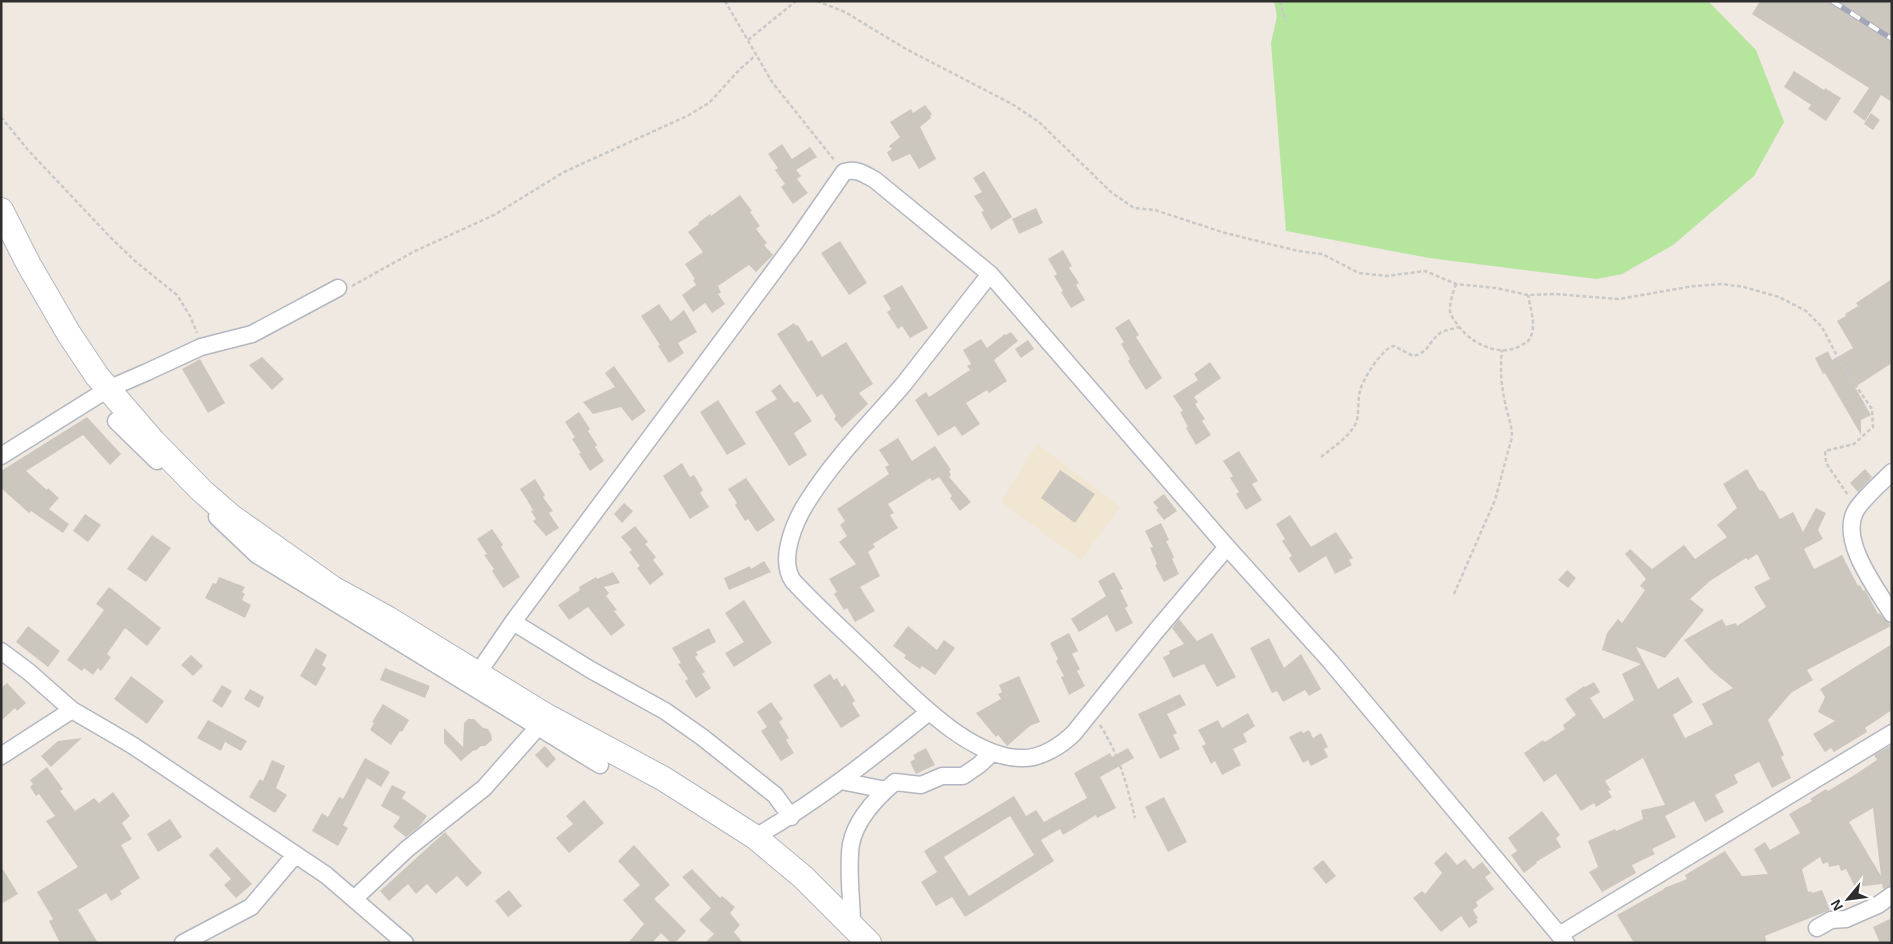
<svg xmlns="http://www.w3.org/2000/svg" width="1893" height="944" font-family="Helvetica,sans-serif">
<rect width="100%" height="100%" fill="#efe9e1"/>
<path fill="#f0e6d1" d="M1037 444 1120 507 1081 560 1001 502Z"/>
<path fill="#b6e59e" d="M1274 1H1708L1756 50 1784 122 1754 176 1673 245 1622 274 1597 279 1429 258 1286 231 1271 43 1277 16Z"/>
<path fill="#cbc7bf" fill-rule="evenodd" d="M1760 1H1892V102L1881 95 1865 121 1853 112 1869 88 1752 14Z
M1794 71 1824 90 1825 88 1841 98 1826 121 1808 109 1811 105 1784 87Z
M925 105 932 114 930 116 931 118 920 127 936 159 919 169 910 154 892 162 887 152 892 149 889 146 900 137 890 122 911 109 913 113Z
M1871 113 1880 120 1873 130 1864 124Z
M782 144 792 159 810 147 817 157 796 170 801 176 797 179 808 193 793 204 781 187 785 184 775 170 778 168 768 154Z
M984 171 1012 217 991 230 981 212 984 211 974 196 982 192 973 178Z
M740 195 752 211 750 212 760 226 756 229 767 243 764 245 773 255 756 272 749 265 718 286 721 293 718 294 725 304 712 313 705 303 693 312 682 295 696 285 693 280 695 279 685 264 703 252 688 232 699 224 698 223 710 214 711 216Z
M1036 208 1043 223 1019 234 1012 219Z
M840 241 867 283 849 295 821 253Z
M1063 250 1072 266 1069 268 1079 283 1076 285 1085 300 1071 308 1061 292 1063 291 1054 276 1057 274 1048 259Z
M1892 279V363L1855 387 1871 415 1861 420V435L1825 373 1823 374 1815 358 1828 351 1832 360 1853 348 1837 321 1846 316 1845 314 1858 306 1856 303Z
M902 285 928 328 910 338 902 326 898 329 887 312 891 309 883 296Z
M659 304 671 321 684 310 697 332 678 343 684 353 669 363 658 346 660 345 641 316Z
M1129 319 1139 335 1136 337 1162 378 1146 390 1128 361 1130 359 1121 344 1124 342 1115 328Z
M794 323 796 326 798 325 808 342 812 340 822 357 846 342 873 384 859 393 868 404 842 428 834 419 836 416 822 394 817 397 777 334Z
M1011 332 1018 341 994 360 1007 381 989 393 987 390 966 403 980 424 962 436 955 426 938 436 915 400 926 392 929 397 970 370 967 366 971 364 963 350 981 339 987 348 1005 334 1006 335Z
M1028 340 1034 349 1021 358 1015 349Z
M262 357 284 379 272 390 249 365Z
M200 359 225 403 208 413 182 369Z
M1210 362 1221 378 1194 397 1198 402 1195 404 1205 419 1202 421 1211 435 1196 445 1186 428 1188 427 1180 412 1183 411 1173 396 1198 380 1194 374Z
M614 366 646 411 632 421 621 407 593 414 583 402 615 387 605 373Z
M780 384 794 403 798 401 812 421 794 433 807 455 789 466 755 412 777 399 771 391Z
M718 400 746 444 727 455 700 412Z
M579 412 590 429 588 431 597 445 595 447 604 461 590 471 579 454 581 453 572 439 575 437 565 422Z
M87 417 121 454 110 465 83 435 26 471 47 490 48 488 59 498 49 509 69 524 63 533 31 511 29 513 1 488V471Z
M898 438 912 461 935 446 951 470 949 471 951 475 949 477 971 502 960 511 950 498 952 496 939 477 932 481 930 478 888 504 894 513 890 515 898 528 873 544 875 547 868 552 880 576 860 587 875 611 855 622 847 608 844 610 834 594 837 592 829 579 856 564 839 542 847 536 840 525 845 521 837 509 889 474 885 467 889 465 879 450Z
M1239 451 1258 481 1252 484 1262 500 1246 510 1236 494 1239 492 1230 478 1233 476 1223 461Z
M682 463 690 477 694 475 703 490 700 493 709 507 690 519 663 476Z
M1747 469 1760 491 1762 490 1765 493 1780 519 1793 512 1803 532 1816 508 1826 513 1818 530 1823 539 1804 549 1814 569 1842 555 1858 586 1860 585 1863 591 1865 590 1878 614 1879 613 1891 626 1807 670 1813 680 1791 693 1768 720 1784 755 1781 757 1791 778 1772 788 1759 762 1734 775 1738 783 1715 795 1724 812 1705 822 1694 801 1665 816 1676 837 1652 849 1655 854 1632 865 1636 873 1602 892 1589 872 1598 867 1588 841 1615 829 1616 831 1643 819 1641 810 1665 805 1643 758 1605 781 1611 790 1608 791 1612 797 1596 807 1594 803 1581 811 1556 774 1544 782 1524 753 1543 740 1545 742 1565 729 1563 725 1576 715 1565 699 1584 686 1585 687 1594 682 1600 692 1590 698 1604 719 1634 700 1622 674 1641 664 1602 650 1607 633 1618 619 1622 623 1645 590 1640 586 1646 579 1625 554 1630 549 1652 569 1684 545 1695 559 1727 537 1717 525 1737 508 1723 484ZM1757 554 1770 579 1754 587 1766 607 1737 626 1736 623 1726 626 1722 619 1684 640 1712 671 1733 688 1702 704 1713 724 1685 738 1673 715 1693 702 1678 677 1658 689 1636 647 1665 658 1704 610 1690 599 1710 581 1746 558 1748 560Z
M1865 469 1872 477 1858 492 1850 483Z
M1060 470 1095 494 1075 523 1041 498Z
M746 478 775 520 757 532 748 519 745 521 735 505 737 503 728 489Z
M535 479 545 495 543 497 553 511 549 513 559 528 546 536 533 521 536 519 531 511 533 510 529 503 520 489Z
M1164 494 1177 511 1164 520 1156 510 1158 508 1153 502Z
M624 503 633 511 622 523 614 514Z
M85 514 101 525 88 542 73 531Z
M1290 515 1311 547 1336 532 1353 558 1349 560 1352 565 1335 574 1326 556 1299 573 1289 558 1292 556 1282 541 1285 539 1276 524Z
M1161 523 1169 540 1166 541 1174 557 1172 559 1179 574 1164 582 1155 565 1157 564 1150 548 1153 547 1145 531Z
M635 526 648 542 645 544 656 557 653 560 664 574 650 585 637 568 640 566 629 552 632 550 621 537Z
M492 529 503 545 501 547 520 577 503 588 492 571 494 569 484 555 487 554 477 539Z
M152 535 171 548 146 582 127 569Z
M764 561 771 572 729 590 724 578 750 566 751 569Z
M1567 570 1576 578 1568 588 1558 580Z
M613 572 620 583 604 587 609 593 606 596 617 610 614 611 625 625 611 636 588 607 569 620 558 605 580 590 579 587 596 577 597 579Z
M1114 572 1123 589 1120 590 1128 606 1125 608 1133 623 1116 632 1107 615 1079 632 1071 619 1106 596 1098 581Z
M219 577 245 587 242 592 245 594 242 600 251 605 245 618 205 598 213 583 216 584Z
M109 587 161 628 147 646 125 628 107 654 111 657 101 671 98 668 93 675 84 668 82 671 67 660 104 610 96 604Z
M744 600 772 643 734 667 725 653 744 642 725 613Z
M1179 619 1197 641 1212 633 1236 677 1217 687 1204 664 1173 678 1163 657 1170 654 1169 651 1184 644 1172 628Z
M28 626 60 651 48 667 16 642Z
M908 626 937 650 944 640 955 648 935 675 922 666 920 669 904 658 906 655 893 646Z
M709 628 716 642 696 652 698 655 695 657 705 672 702 674 711 688 696 698 685 681 688 679 678 664 681 663 672 648Z
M1069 633 1078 651 1072 654 1080 669 1077 671 1085 686 1069 695 1061 677 1064 676 1056 661 1058 659 1050 643Z
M1269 638 1284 668 1301 654 1321 689 1309 696 1305 690 1283 702 1277 691 1272 693 1250 648Z
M1892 644V710L1865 728 1867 732 1834 752 1831 748 1825 752 1813 734 1835 721 1818 712 1825 697 1820 689Z
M316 648 327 655 322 665 326 668 316 686 300 676Z
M191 655 203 666 193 676 181 665Z
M385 668 430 686 425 698 380 680Z
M830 674 834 680 837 678 842 687 845 684 855 701 852 703 860 716 841 728 813 685Z
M131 676 164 701 147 724 114 699Z
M1019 676 1040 722 1030 726 1007 746 998 735 996 737 976 713 1001 699 998 694 1002 692 999 685Z
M7 683 26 703 17 711 15 708 1 721V688Z
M222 685 232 691 222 708 212 701Z
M250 689 264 697 259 708 244 699Z
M1180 694 1186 705 1167 714 1177 733 1173 735 1180 749 1160 759 1138 714Z
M771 702 783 719 779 722 789 738 786 740 794 753 781 761 761 731 767 727 757 712Z
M383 704 409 720 402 732 400 731 391 745 370 730 374 723 372 722Z
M1248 713 1255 726 1243 734 1247 742 1233 749 1241 765 1222 775 1215 761 1211 764 1202 746 1206 744 1198 730 1218 720 1222 728Z
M468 719H474L483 728 488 729 491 734 492 740 485 746H481L475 751 474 750 461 761 444 743V728L463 747 464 723Z
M208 720 247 741 241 751 225 742 221 751 197 738Z
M1309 730 1313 738 1321 733 1328 747 1324 749 1328 757 1311 766 1308 760 1303 763 1289 737 1301 731 1303 733Z
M82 738 51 767 41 756 58 741Z
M1892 745V885L1883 889 1882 884 1855 887 1846 869 1841 871 1839 865 1829 867 1828 862 1823 864 1820 857 1802 869 1808 892 1811 891 1812 893 1822 890 1830 910 1765 936 1767 943H1634L1617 915 1664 889V888L1687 879 1685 875 1725 851 1742 876 1768 874 1754 849 1765 842 1770 850 1800 833 1789 814 1812 801 1810 799 1826 789 1828 791 1856 774 1877 760 1874 755ZM1873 808 1881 876 1849 822Z
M545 746 556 759 547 768 535 755Z
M926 748 935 765 916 774 910 762 915 759 913 755Z
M1128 748 1134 758 1100 777 1116 808 1097 818 1096 815 1063 835 1060 829 1041 840 1054 861 965 917 952 897 936 906 921 882 937 872 924 851 1014 796 1026 816 1036 810 1044 822 1087 798 1074 773 1110 753 1112 757ZM1010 816 1034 855 969 896 944 857Z
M365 758 390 772 381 787 367 778 343 825 348 828 338 846 312 831 322 813 328 817 339 797 343 799Z
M272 760 285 766 276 788 287 795 275 813 249 797 260 779 263 781Z
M47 767 63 789 60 791 75 811 94 798 99 803 113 792 130 816 122 823 132 839 121 845 140 878 120 891 122 894 111 901 106 893 78 910 98 943H60L49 921 53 919 37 892 78 867 46 821 55 816 39 794 36 796 30 787 33 784 30 780Z
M392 785 406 792 402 798 427 816 419 827 406 837 393 827 400 817 381 806Z
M1164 797 1187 842 1168 852 1145 807Z
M584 800 604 823 569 853 556 838 573 824 566 816Z
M1542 811 1560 835 1556 838 1561 847 1536 862 1537 863 1524 873 1511 855 1517 851 1508 838Z
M170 819 182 837 158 852 147 834Z
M445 832 482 873 467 887 457 876 436 894 427 884 416 894 408 884 389 901 380 891Z
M634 845 670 885 654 899 686 931 675 943H671L661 933 652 943H628L644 924 623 900 640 885 618 861Z
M217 847 252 884 236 898 224 885 231 879 209 855Z
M1446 852 1457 865 1465 859 1473 869 1482 862 1491 873 1485 877 1494 889 1476 902 1478 906 1473 910 1478 918 1476 919 1478 922 1469 928 1461 916 1441 932 1413 898 1422 891 1425 894 1442 873 1434 863Z
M1323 860 1336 876 1326 884 1313 868Z
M1 866 18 894 1 904Z
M692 869 720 898 722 896 735 907 730 913 740 925 734 932 743 943H705L714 934 699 920 711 908 682 877Z
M509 890 522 906 508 917 495 901Z
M1892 918V943H1880L1873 927Z"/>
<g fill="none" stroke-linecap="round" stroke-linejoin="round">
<g stroke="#b4b7c1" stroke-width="19">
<path id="street" d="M990 274C961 311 932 348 903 385 871 422 835 458 809 499 795 520 778 559 793 581 817 607 844 631 870 656 907 691 969 760 1024 758 1042 758 1062 745 1074 733L1156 631 1227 547
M116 421 157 461
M1 456 108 389 147 372 201 347 252 334 338 288
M1892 472C1882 482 1860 501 1855 512 1840 542 1877 589 1892 614
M217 517 257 555 600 765
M513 622 591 670 665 711 702 737 775 795 791 817
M1 651 29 672 72 710 132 745 326 875 405 943
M478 673 513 622 794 244 844 172C856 168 864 174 875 180L990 274 1227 547 1330 661 1566 943
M1 756 72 710
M841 781 886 790
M755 837C818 801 873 757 929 712
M354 899 407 849 484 788 538 727 543 718
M852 925C852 901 847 867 851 844 856 819 876 798 895 782L921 785 942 776H963L979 765 992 753
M1817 928 1831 920 1846 919 1878 905 1892 895
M1559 935 1892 733
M183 943 251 907 295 855"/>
</g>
<g stroke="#b4b7c1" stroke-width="26">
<path id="secondary" d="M1 210 29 265 69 334 97 376 153 441 202 491 232 517 334 589 387 618 545 715 664 779 755 837 803 877 869 943"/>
</g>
<path stroke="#c9c9c9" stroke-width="2.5" stroke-dasharray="4 2.5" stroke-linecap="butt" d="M725 1 772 82 835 161
M817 1 845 12 906 49 1012 104 1039 122 1111 192 1134 208 1155 210 1225 233 1298 251 1322 254 1359 273 1387 276 1425 271 1456 284 1496 288 1528 295 1555 294 1619 299 1694 286 1722 284 1744 287 1779 297 1806 311 1822 327 1841 364 1872 409 1873 427 1854 444 1825 451 1826 463 1848 495
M1280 1 1286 21
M748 40 796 1
M1 117 28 150 110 237 135 261 177 295 190 316 197 333
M1456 284C1453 292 1450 301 1450 310 1450 315 1454 320 1457 324 1469 342 1498 358 1520 346 1525 343 1529 342 1531 336 1536 324 1530 307 1528 295
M352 286 415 251 494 215 564 172 687 116 709 103 740 69 756 55
M1321 457C1333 447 1347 439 1355 425 1360 415 1357 402 1360 391 1362 380 1383 347 1394 346L1413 356C1430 352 1428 342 1440 333 1444 330 1454 329 1459 327
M1454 594 1495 500 1512 437C1512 425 1507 414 1505 402 1501 384 1500 368 1502 350
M1100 725C1120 757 1126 782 1135 818"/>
<use href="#street" stroke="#fff" stroke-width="16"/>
<use href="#secondary" stroke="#fff" stroke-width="24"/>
<g stroke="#a3a6b8" stroke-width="5.5">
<path id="rail" d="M1832 1 1892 39"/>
</g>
<use href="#rail" stroke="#fff" stroke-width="4" stroke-dasharray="11" stroke-linecap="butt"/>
</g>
<rect width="1893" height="944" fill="none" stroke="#2e2e2e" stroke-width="5"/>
<g transform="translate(1848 899) rotate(241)" stroke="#ffffff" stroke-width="4" paint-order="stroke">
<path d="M0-4L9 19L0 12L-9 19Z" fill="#2e2e2e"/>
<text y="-8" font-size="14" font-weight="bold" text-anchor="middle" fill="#2e2e2e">N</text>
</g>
</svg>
